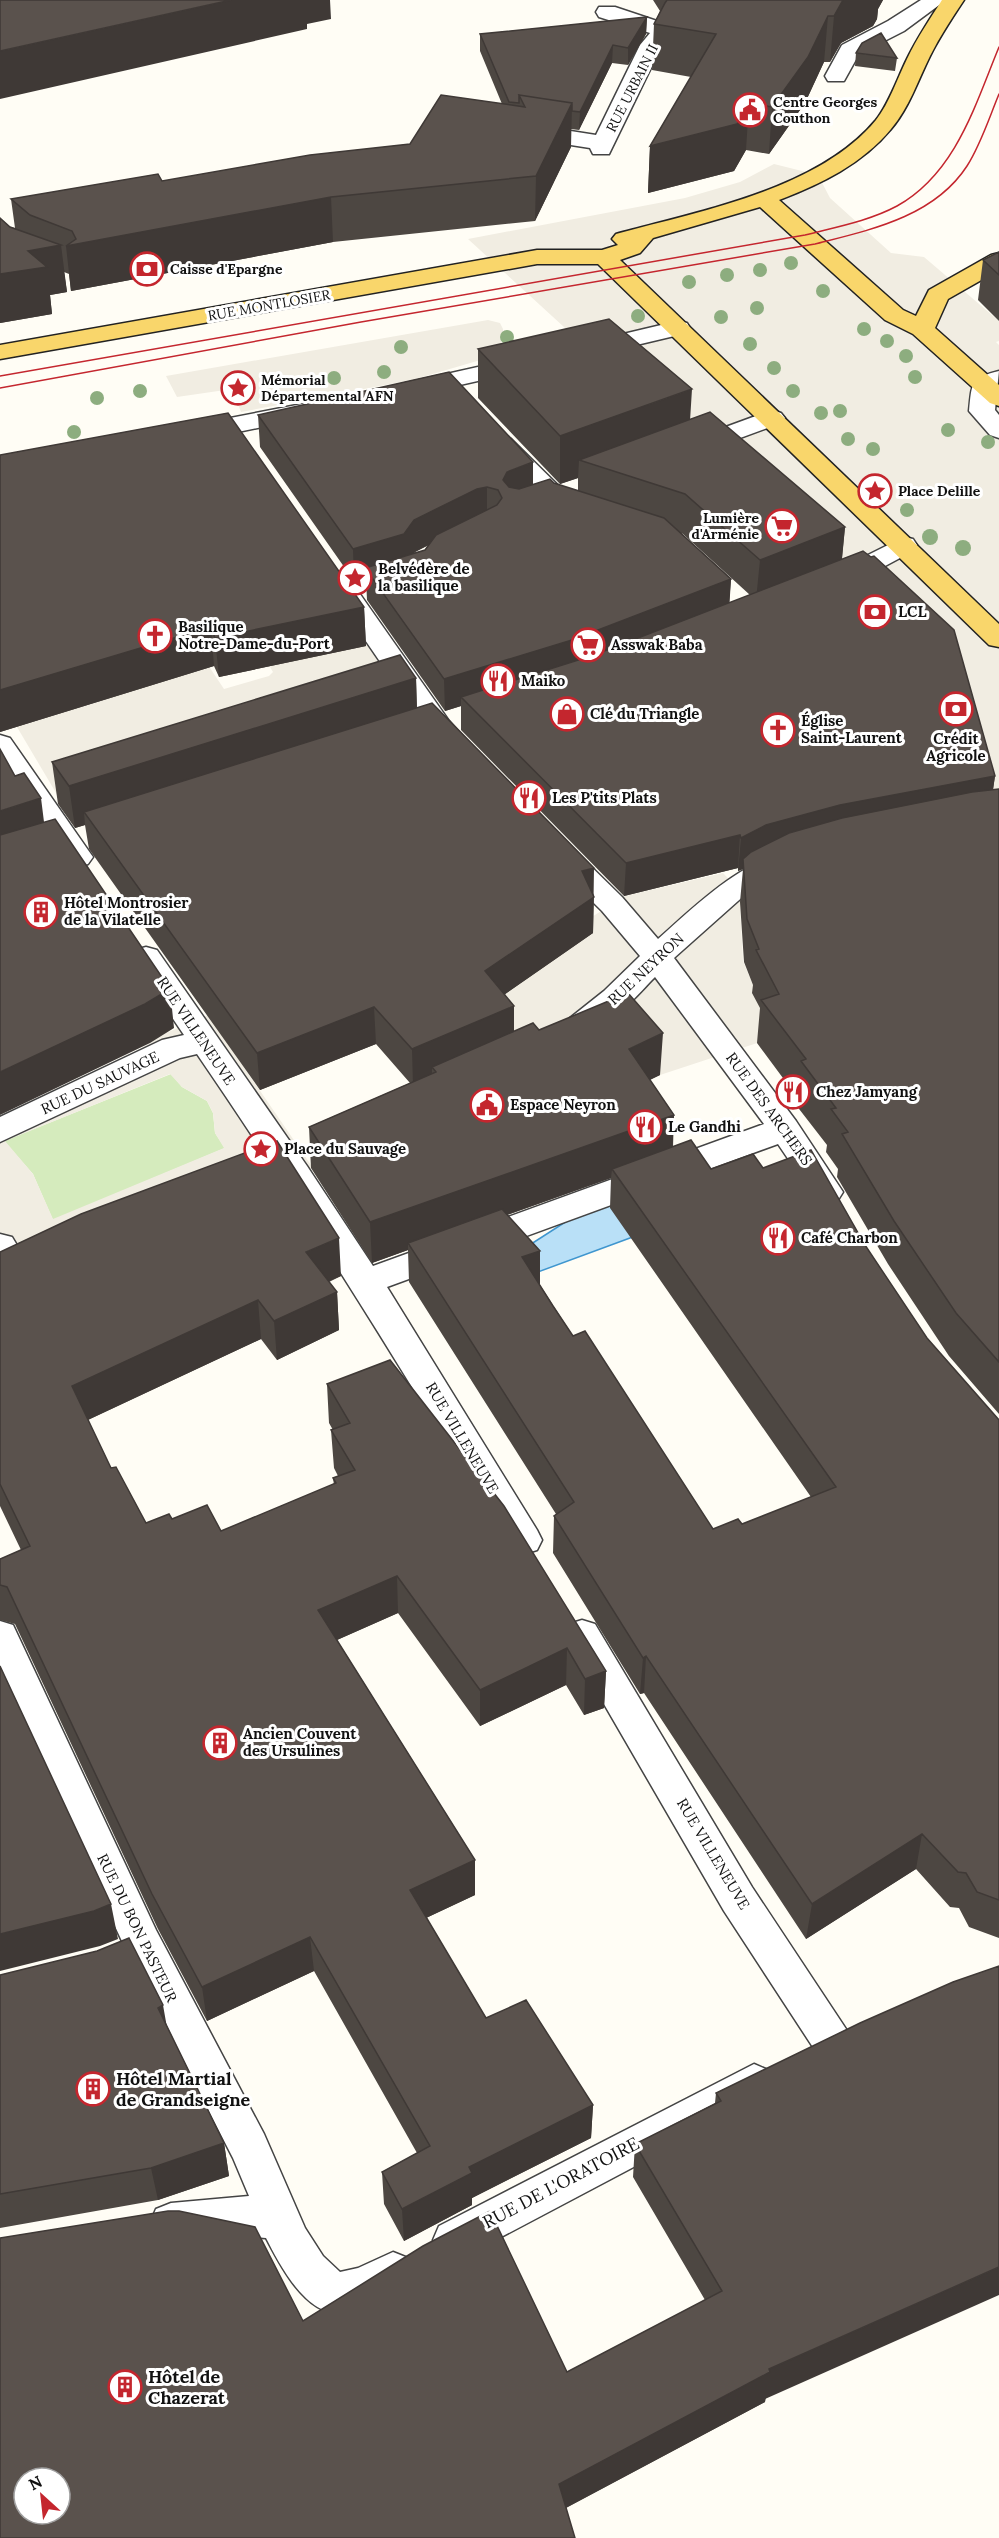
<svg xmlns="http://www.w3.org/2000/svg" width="999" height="2538" font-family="Lora,serif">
<rect width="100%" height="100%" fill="#fffdf5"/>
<path fill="#d5ebbd" d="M171 1074 182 1087 207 1101 213 1113 215 1133 225 1148 53 1220 33 1174 4 1141Z"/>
<path fill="#f1ede2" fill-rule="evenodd" d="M774 164 818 175 830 198 891 253 924 257 999 321V341L996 342 999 345V819L588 349 468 239 685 198 740 182Z
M488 320 500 323 503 329V338L498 348 484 359 412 380 241 412 232 389 177 397 166 376Z
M292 538 390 678 212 756 62 803 17 727 59 714 58 712 89 705 176 675 181 676 208 665 224 689 269 676 273 672 270 667 273 665Z
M723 873 745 896 740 906 743 961 775 1037 660 1075 539 1071 484 1006 592 934 587 920 625 896Z
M208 1015 313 1168 0 1273V1120L111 1067 166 1033ZM170 1074 182 1087 207 1101 213 1113 215 1133 224 1148 53 1219 33 1174 5 1141Z"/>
<path fill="#b9e0f7" stroke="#3f96cf" stroke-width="1.5" d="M612 1203 657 1228 527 1276 528 1246 570 1219Z"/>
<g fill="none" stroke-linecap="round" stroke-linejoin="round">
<g stroke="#444" stroke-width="3">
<path id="minor" d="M715 0H744L741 5 672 36 661 47 609 154H593L590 148 526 138 518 136 515 131 518 126 526 124 596 135 640 45 650 33 599 17 596 12 599 7H615L663 23Z
M921 0H946L904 31 859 54 844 81H828L825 76 842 45 888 21Z
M678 321 687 323 690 328 687 333 590 356 581 354 578 349 581 344Z
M522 357 531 359 534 364 531 369 411 396 402 394 399 389 402 384Z
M999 371 995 410 999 415V438L990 435 969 411C972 383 970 378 999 371Z
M302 404 311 407 315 412 311 417 194 441 185 438 181 433 185 428 194 425Z
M772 410 781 413 785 418 781 423 691 456 682 453 678 448 682 443Z
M502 436 511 439 585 512 581 518C575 519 569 521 563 518 545 509 501 461 489 444L493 439Z
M904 537 913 539 917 545 913 551 846 587 837 589 828 587 824 581 828 575Z
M339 575 348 577 449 721 467 741 463 747C446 752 440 745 429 733L326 583 330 577Z
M0 735 10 738 88 850 93 857 88 864 78 867 68 864 0 765Z
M561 844 571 847 622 897 658 939C687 914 753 847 793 858L798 865 793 872 747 893 674 958 796 1121 843 1192 838 1200 827 1204 816 1200 778 1144 387 1287 537 1530 542 1540 537 1550 524 1554 511 1550C410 1382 308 1216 197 1054L180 1058 0 1142V1117L162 1040 184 1035 131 957 135 950 146 947 157 950 307 1166 373 1266 764 1124 655 977C636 996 599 1042 570 1034L566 1026 570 1018 604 991 640 956 602 911 551 861 546 854 551 847Z
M0 1234 12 1237 32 1270 27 1279 15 1282 3 1279 0 1273Z
M582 1620 595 1624 752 1887 848 2032 854 2045 848 2058 834 2063 820 2058 724 1911 564 1635 569 1624Z
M0 1621 13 1625 156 1930 264 2134 305 2228 323 2256 340 2272 358 2268 393 2252 408 2258 414 2272 408 2286C388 2297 362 2314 338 2313 304 2313 279 2263 266 2238 231 2234 190 2250 156 2237L150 2223 156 2209 171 2203 249 2196 233 2158 128 1954 6 1693 0 1680Z
M754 2064 768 2070 774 2083 768 2096 469 2254 454 2260 439 2254 433 2240 439 2226Z"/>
</g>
<g stroke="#222" stroke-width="3">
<path id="major" d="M942 0H964C952 18 940 36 930 56 918 80 909 108 891 129 862 164 821 184 779 200L903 310 916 316 929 290 991 255 999 253V270L948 299 935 328 999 385V406L990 403 913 334 885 320 760 207 653 238 640 253 620 260 999 624V647L989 645 598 264H537L0 359V345L537 250H602L618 245 612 239 616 234C699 211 818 190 876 120 890 102 897 79 907 59 917 38 930 19 942 0Z"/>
</g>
<use href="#minor" fill="#fff" fill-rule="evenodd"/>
<use href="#major" fill="#f9d66b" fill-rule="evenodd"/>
<path stroke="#c4262e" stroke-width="1.5" d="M0 376 805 235C836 227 869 221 897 206 956 173 975 105 999 47
M0 388 361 322 815 244C870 230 934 217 967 166 981 144 989 118 999 94"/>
</g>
<g fill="#8dad7f">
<circle cx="791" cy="263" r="7"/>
<circle cx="760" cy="270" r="7"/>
<circle cx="727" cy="275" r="7"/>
<circle cx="689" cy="282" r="7"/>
<circle cx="823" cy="291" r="7"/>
<circle cx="757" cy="308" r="7"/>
<circle cx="638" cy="316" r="7"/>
<circle cx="721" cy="317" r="7"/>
<circle cx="864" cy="329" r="7"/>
<circle cx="507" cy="337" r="7"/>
<circle cx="887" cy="341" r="7"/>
<circle cx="750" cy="344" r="7"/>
<circle cx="401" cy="347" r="7"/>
<circle cx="906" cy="356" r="7"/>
<circle cx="774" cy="368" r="7"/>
<circle cx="384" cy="372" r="7"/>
<circle cx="915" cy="377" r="7"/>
<circle cx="334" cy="378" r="7"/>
<circle cx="140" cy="391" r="7"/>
<circle cx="793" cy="391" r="7"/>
<circle cx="97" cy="398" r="7"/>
<circle cx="840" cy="411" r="7"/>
<circle cx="821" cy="413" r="7"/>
<circle cx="948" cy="430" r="7"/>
<circle cx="74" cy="432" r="7"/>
<circle cx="848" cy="439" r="7"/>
<circle cx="988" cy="442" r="7"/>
<circle cx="873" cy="449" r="7"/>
<circle cx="956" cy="492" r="7"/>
<circle cx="907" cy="510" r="7"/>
<circle cx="930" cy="537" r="8"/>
<circle cx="963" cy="548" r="8"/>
</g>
<path fill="#4d4742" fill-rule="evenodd" d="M653 0H883L878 9 877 19 873 26 841 43 830 62H824L805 103 769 154 746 150 734 171 648 193 650 146 691 77 652 70 654 24 660 11Z
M647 17 646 34 628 65 612 63 579 130 571 129V147L535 221 333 242 71 291 69 274 64 272 67 292 50 295 52 314 0 323V218L10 227 15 228 11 199 162 181 410 144 502 104 480 51V34Z
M856 53 897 58 895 71 855 66Z
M999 252V321L978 300 983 260Z
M478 349 690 419 845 527 842 559 995 776 993 790 999 789V1414L949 1356 888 1264 837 1177 838 1169 826 1152 827 1145 796 1105 797 1097 757 1043 760 1008 752 993 753 985 744 962 740 902 743 869 738 871V868L624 896 461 730V706L445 711 367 600 366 578 354 581 260 447 258 415 533 484 554 483 578 491V478L560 484 478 398ZM681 533 683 534 750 595 729 603 731 579ZM428 545 425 550 414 553 415 552Z
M0 455 364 607 366 646 219 677 214 666 0 732Z
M416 678 417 707 593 894 594 897 593 933 505 994 514 1032 539 1030 660 1075 650 1080 674 1115 673 1147 711 1169 763 1168 865 1245 927 1338 999 1420V1938L969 1927 959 1908 950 1907 916 1869 806 1939 644 1693 640 1694 553 1553 554 1516 556 1514 409 1282 408 1250 372 1263 311 1168 309 1127 410 1083 376 1044 260 1090 89 849 85 825 75 828 58 804 52 762ZM611 1178 610 1208 811 1497 742 1524 713 1529 573 1336 540 1285V1251L507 1215Z
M0 1252 341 1276 329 1282 337 1292 339 1330 277 1360 261 1339 88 1420 111 1468 146 1523 172 1519 221 1531 334 1485 333 1478 338 1476 334 1468 331 1430H333L329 1423 327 1384 606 1671 604 1708 584 1715 566 1685 480 1726 398 1613 337 1640 475 1860V1895L426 1918 486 2018 593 2105 591 2138 472 2198V2205L404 2241 384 2204 382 2172 417 2153 314 1971 207 2021 158 1929 15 1624 0 1620V1559L21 1550 0 1506Z
M0 1975 167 2026 224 2143 229 2176 158 2200 0 2228Z
M860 2023 765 2402 566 2508 303 2321 567 2372 705 2300 633 2177 635 2144 715 2103 716 2093Z"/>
<path fill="#3f3936" d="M231 0H330L331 19 307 24V29L0 99V51Z
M843 0H883L878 9 877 19 873 26 841 43 830 62 834 16Z
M828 16 824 62 805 103 769 154 772 107Z
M647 17 646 34 628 65V48Z
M613 45 612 63 579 130 580 112Z
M572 103 571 147 535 221 536 176Z
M749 103 746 150 734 171 648 193 650 146Z
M331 197 333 242 71 291 66 246Z
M61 245 67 292 50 295 52 314 0 323V274L28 251Z
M692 389 689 437 579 460 578 478 560 484V436Z
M533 462V494L503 512V480L507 472Z
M487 487V519L477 521 415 552 405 566 365 568 366 578 354 581 353 549 477 489Z
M845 527 841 567 756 600 760 560Z
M731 579 729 611 571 672 461 697V706L445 711 444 679Z
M364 607 366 646 219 677 215 638Z
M211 627 214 666 0 732V690Z
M416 678 417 721 84 812 85 825 75 828 69 786Z
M995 776 990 809 743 859V869L738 871 741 838 766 825 840 805Z
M41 798 46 838 0 853V811Z
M740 835 738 868 624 896 626 863Z
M594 868 593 933 485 1008V971L582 871Z
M170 989 174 1028 150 1043 0 1115V1072Z
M514 1006V1042L432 1067V1078L413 1086 412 1049Z
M374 1007 376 1044 260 1090 257 1053Z
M663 1033 660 1075 627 1090 629 1049Z
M674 1115 672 1156 612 1169 611 1178 411 1249 408 1243V1250L372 1263 370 1222Z
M339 1238 341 1276 308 1290 306 1252Z
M540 1251V1290L522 1257Z
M337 1292 339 1330 277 1360 274 1321Z
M258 1300 261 1339 79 1424 72 1386Z
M397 1576 398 1613 321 1647 318 1610Z
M567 1648 566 1685 480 1726V1690Z
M646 1656 644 1693 640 1694 643 1658Z
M606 1671 604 1708 584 1715 585 1679Z
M922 1834 916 1869 806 1939 812 1904Z
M475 1860V1895L411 1925 410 1890Z
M111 1904 118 1939 100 1946 0 1971V1934Z
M310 1937 314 1971 207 2021 202 1987Z
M163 2005 169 2039 158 2008Z
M593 2105 591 2138 472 2198V2205L404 2241 402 2209 469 2167Z
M224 2143 229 2176 158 2200 151 2168Z
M999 2267V2295L765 2399V2402L558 2512 559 2484 769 2369Z"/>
<path fill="#5a524d" stroke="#3f3936" stroke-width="1.5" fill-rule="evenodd" d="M0 0H231L0 51Z
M667 0H843L834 16H828L808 57 772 107 749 103 737 124 650 146 716 34 654 24 665 3Z
M647 17 628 48 613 45 580 112 572 111V103L519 95V103L509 102 480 34Z
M881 33 897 58 856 53 862 43Z
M441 95 525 107 519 95 572 103 536 176 331 197 66 246 76 239 72 231 30 215 11 199 158 174 162 181 310 155 410 144Z
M0 218 10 227 61 245 28 251 47 267 0 274Z
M999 252V275L983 260Z
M609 319 692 389 560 436 478 349Z
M449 372 533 462 507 472 503 480 509 487 519 489 550 479 554 483 664 518 731 579 572 640 444 679 365 568 425 550 436 535 497 505 502 498 498 490 487 487 477 489 414 520 404 534 353 549 258 415Z
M710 412 845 527 760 560 685 494 579 460Z
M228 413 364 607 215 638 211 627 0 690V455Z
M863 551 871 557 874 556 954 630 995 776 840 805 766 825 741 838 740 835 626 863 461 697 594 655Z
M400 655 416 678 69 786 52 762Z
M432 703 594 868 582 871 594 897 485 971 514 1006 412 1049 374 1007 257 1053 84 812Z
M0 749 15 776 24 773 41 798 0 811Z
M999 789V1362L956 1313 894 1221 842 1134 848 1132 831 1109 836 1108 801 1061 806 1059 761 1000 779 994 756 950 759 949 747 919 743 859 751 852 789 833 842 818 972 792Z
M55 819 170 989 145 1004 0 1072V835Z
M628 993 663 1033 629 1049 674 1115 370 1222 309 1127 436 1072 432 1067 533 1023 539 1030Z
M691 1140 711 1169 753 1154 763 1168 811 1150 865 1245 927 1338 999 1420V1900L977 1892 966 1873 958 1872 922 1834 812 1904 646 1656 643 1658 554 1516 574 1502 408 1243 502 1209 540 1251 522 1257 553 1306 573 1336 585 1331 713 1529 738 1519 742 1524 836 1487 612 1169Z
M277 1141 339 1238 306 1252 337 1292 274 1321 258 1300 72 1386 111 1468 116 1467 146 1523 169 1514 172 1519 207 1505 221 1531 336 1483 333 1478 355 1470 331 1430 350 1423 327 1384 390 1360 504 1506 606 1671 585 1679 567 1648 480 1690 397 1576 318 1610 475 1860 410 1890 486 2018 526 2000 593 2105 469 2167 472 2173 402 2209 382 2172 430 2146 310 1937 202 1987 152 1894 7 1587 0 1585V1559L30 1546 0 1484V1252L81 1214Z
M0 1666 111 1904 94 1911 0 1934Z
M129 1938 163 2005 158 2008 224 2143 151 2168 0 2194V1975L97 1951Z
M999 1966V2267L769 2369 770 2372 559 2484 575 2538H0V2238L168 2211H179L255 2227 303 2321 423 2246 490 2211 567 2372 722 2291 635 2144 721 2101 716 2093 860 2023 953 1982ZM24 2478H60V2514H24Z"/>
<defs>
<g id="civic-ring" transform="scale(1.725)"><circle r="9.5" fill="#fff" stroke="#c4262e" stroke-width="1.5"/><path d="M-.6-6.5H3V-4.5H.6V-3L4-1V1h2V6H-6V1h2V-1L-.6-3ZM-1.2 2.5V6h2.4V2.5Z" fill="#c4262e"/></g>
<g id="bank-ring" transform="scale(1.725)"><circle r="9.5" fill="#fff" stroke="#c4262e" stroke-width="1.5"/><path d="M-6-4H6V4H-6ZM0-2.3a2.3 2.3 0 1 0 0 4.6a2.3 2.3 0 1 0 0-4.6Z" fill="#c4262e"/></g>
<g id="sight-ring" transform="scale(1.725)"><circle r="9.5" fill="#fff" stroke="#c4262e" stroke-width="1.5"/><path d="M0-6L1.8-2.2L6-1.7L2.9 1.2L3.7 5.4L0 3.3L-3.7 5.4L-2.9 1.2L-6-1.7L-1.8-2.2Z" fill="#c4262e"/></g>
<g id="supermarket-ring" transform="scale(1.725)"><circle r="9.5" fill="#fff" stroke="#c4262e" stroke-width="1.5"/><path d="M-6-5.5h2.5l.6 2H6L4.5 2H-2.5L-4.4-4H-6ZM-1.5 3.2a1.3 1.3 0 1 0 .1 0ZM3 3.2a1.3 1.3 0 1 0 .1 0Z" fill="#c4262e"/></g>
<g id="church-ring" transform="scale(1.725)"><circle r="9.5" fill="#fff" stroke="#c4262e" stroke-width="1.5"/><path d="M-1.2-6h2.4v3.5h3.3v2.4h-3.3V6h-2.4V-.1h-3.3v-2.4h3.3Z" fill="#c4262e"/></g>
<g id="restaurant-ring" transform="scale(1.725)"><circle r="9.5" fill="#fff" stroke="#c4262e" stroke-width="1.5"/><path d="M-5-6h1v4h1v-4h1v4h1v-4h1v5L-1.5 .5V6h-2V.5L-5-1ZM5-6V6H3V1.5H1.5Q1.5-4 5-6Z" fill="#c4262e"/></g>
<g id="shop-ring" transform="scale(1.725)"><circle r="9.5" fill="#fff" stroke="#c4262e" stroke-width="1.5"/><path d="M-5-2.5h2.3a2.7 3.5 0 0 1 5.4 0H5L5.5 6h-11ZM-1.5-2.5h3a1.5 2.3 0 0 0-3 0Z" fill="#c4262e"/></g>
<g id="building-ring" transform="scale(1.725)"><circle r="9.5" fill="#fff" stroke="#c4262e" stroke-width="1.5"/><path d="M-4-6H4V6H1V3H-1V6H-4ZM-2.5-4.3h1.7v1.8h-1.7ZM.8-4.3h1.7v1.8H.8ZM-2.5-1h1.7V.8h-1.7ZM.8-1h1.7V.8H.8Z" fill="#c4262e"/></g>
</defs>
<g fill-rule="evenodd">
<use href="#civic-ring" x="750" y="110"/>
<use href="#bank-ring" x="147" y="269"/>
<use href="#sight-ring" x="238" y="388"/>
<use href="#sight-ring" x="875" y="491"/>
<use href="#supermarket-ring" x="782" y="526"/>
<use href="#sight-ring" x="355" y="578"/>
<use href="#bank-ring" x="875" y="612"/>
<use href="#church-ring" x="155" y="636"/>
<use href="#supermarket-ring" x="588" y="645"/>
<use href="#restaurant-ring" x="498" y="681"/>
<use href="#bank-ring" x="956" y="709"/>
<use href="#shop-ring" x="567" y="714"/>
<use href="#church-ring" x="778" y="730"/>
<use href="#restaurant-ring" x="529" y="798"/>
<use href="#building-ring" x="41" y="912"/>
<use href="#restaurant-ring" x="793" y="1092"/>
<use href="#civic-ring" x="487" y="1105"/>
<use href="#restaurant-ring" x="645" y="1127"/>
<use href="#sight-ring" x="261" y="1149"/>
<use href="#restaurant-ring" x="778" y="1238"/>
<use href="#building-ring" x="220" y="1743"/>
<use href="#building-ring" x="93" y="2089"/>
<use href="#building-ring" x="125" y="2387"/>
</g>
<g text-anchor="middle" stroke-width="6" stroke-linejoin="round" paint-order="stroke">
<g font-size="14" fill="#111" stroke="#fff">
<text transform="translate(632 88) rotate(-63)" y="5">RUE URBAIN II</text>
<text transform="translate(269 305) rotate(-10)" y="5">RUE MONTLOSIER</text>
</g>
<g font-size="14" font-weight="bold" fill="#111" stroke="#fff" text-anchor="start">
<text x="773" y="107">Centre Georges<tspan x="773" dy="16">Couthon</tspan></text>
<text x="170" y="274">Caisse d'Epargne</text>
<text x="261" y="385">Mémorial<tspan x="261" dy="16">Départemental AFN</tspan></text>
<text x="898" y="496">Place Delille</text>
<text x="759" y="523" text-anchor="end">Lumière<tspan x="759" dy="16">d'Arménie</tspan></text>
</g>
<g font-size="15" font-weight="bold" fill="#111" stroke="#fff" text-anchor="start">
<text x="378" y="574">Belvédère de<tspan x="378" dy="17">la basilique</tspan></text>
<text x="898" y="617">LCL</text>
<text x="178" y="632">Basilique<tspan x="178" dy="17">Notre-Dame-du-Port</tspan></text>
<text x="611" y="650">Asswak Baba</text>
<text x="521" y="686">Maiko</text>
<text x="590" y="719">Clé du Triangle</text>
<text x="801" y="726">Église<tspan x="801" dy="17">Saint-Laurent</tspan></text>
<text x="956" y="744" text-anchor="middle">Crédit<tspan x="956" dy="17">Agricole</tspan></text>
<text x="552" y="803">Les P'tits Plats</text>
<text x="64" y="908">Hôtel Montrosier<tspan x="64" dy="17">de la Vilatelle</tspan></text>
<text x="816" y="1097">Chez Jamyang</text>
<text x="510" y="1110">Espace Neyron</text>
<text x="668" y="1132">Le Gandhi</text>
<text x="284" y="1154">Place du Sauvage</text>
<text x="801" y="1243">Café Charbon</text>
<text x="243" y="1739">Ancien Couvent<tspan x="243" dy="17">des Ursulines</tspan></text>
</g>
<g font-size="15" fill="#111" stroke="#fff">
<text transform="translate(646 969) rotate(-43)" y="5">RUE NEYRON</text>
<text transform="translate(196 1031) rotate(56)" y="5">RUE VILLENEUVE</text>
<text transform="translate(100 1083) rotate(-25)" y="5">RUE DU SAUVAGE</text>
<text transform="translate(769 1109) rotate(54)" y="5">RUE DES ARCHERS</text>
<text transform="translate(462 1438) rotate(59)" y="5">RUE VILLENEUVE</text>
<text transform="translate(713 1854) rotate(59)" y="5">RUE VILLENEUVE</text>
<text transform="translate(137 1928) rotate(64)" y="5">RUE DU BON PASTEUR</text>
</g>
<g font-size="18" font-weight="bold" fill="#111" stroke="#fff" text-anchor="start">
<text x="116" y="2085">Hôtel Martial<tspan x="116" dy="21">de Grandseigne</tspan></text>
<text x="148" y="2383">Hôtel de<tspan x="148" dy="21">Chazerat</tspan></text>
</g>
<g font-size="18" fill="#111" stroke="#fff">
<text transform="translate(561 2183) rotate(-28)" y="6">RUE DE L'ORATOIRE</text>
</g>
</g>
<g transform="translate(42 2496) rotate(333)"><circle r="28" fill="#ffffff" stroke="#a0a0a0" stroke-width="1.5"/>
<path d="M0-4.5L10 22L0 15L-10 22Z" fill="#c4262e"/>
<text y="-9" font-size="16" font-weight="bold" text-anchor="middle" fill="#111111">N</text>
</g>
</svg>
